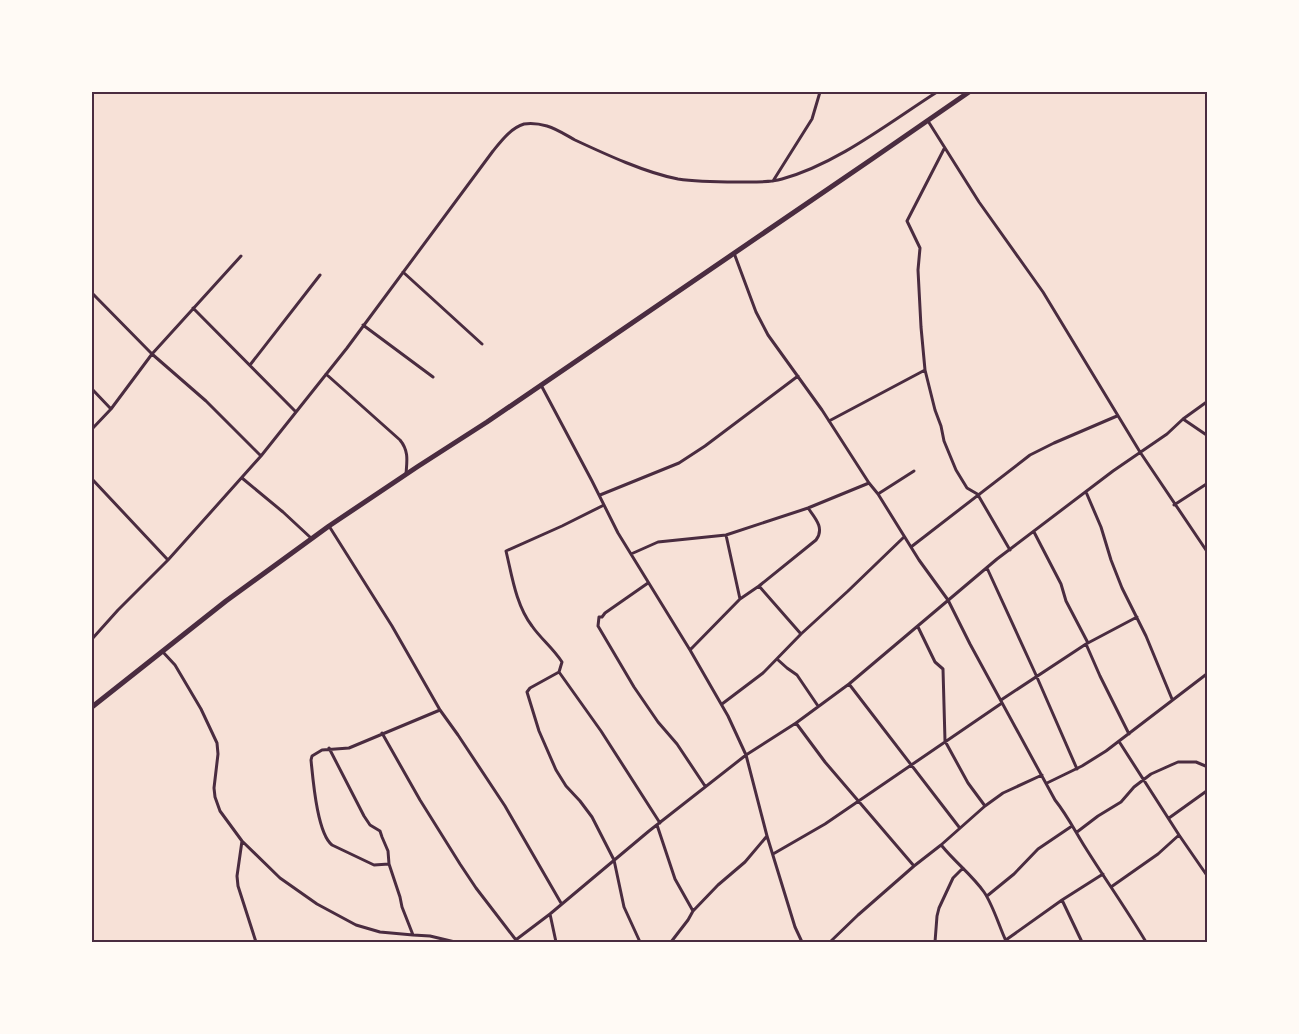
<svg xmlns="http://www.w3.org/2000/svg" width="1299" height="1034" font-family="Rubik,sans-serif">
<rect width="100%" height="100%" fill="#f7e1d7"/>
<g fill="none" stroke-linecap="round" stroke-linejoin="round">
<path stroke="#4a2c40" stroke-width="3" d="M928 121 979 202 1043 292 1140 452 1208 553
M944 149 907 221 920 248 918 270 921 327 925 370 935 410 941 426 944 441 956 470 967 488 979 495
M773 181 812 119 820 92
M734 253 756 312 768 335 822 410 869 483 878 494 919 560 948 600 970 644 1055 800C1067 815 1075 831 1085 847 1105 879 1127 910 1146 942
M403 272 482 344
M92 293 152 354 206 401 261 456
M193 308 296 412
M363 325 433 377
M250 365 320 275
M326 374 400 440C409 451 407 461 406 474
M541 385 592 481 618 533 690 650 728 716 746 755 767 836 795 927 802 942
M92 389 111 409
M1183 419 1208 436
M829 421 925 370
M92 429 111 409 152 354 241 256
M242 478 283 512 311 538
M92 479 168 560
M1086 492 1101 527 1111 560 1122 588 1146 636 1172 699
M878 494 914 471
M600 495 679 463 705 446 798 376
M978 495 1010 550
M604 505 562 526 506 551C512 576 516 605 532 626 541 639 553 648 562 662L559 672 530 688 527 692 539 731 556 770 566 786 580 801 592 817 614 860 624 907 640 942
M1174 505 1208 483
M329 526 392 626 440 710 458 735 505 806 561 903
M1034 532 1061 584 1066 601 1088 643
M726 535 740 599
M911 547 1030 455 1054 443 1117 416
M631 554 658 542 726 535 808 508 869 483
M987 568 1036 675 1077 769
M648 583 605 613 602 617H599L598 626 634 687 658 722 677 744 705 786
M759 586 801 634
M918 627 935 662 943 669 945 741 968 783 985 806
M92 639 118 610 168 560 261 456 347 348 493 151C502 140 511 128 524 124 531 123 540 124 547 126 557 129 566 135 575 140 605 154 646 173 678 179 697 182 718 182 737 182 752 182 768 183 782 179 837 164 890 122 937 92
M1086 644 1100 676 1129 734
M690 650 740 599 759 586 816 540C825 528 815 518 808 508
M162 651 175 665 201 709 217 743 218 754 214 788 215 797 220 811 242 841 237 876 238 886 256 942
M777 659 787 668 797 675 818 706
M559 672 601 731 660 823
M849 684 959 827
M1001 700 1086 644 1137 617
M722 704 763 673 801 634 848 591 904 537
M796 723 825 762 914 866
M382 733 420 800 460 864 476 888 516 940
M1120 743 1179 835 1208 877
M329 748 364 816 370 825 380 831 382 837 388 851 389 864 400 897 402 907 413 935 430 936 455 942
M1047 783 1082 766 1106 751 1208 673
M1169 818 1208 790
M657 825 675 879 693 911
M1077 832 1098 816 1121 802 1134 787 1151 774 1178 762H1196L1208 767
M242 841 280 878 317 904 356 925 380 932 413 935
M942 846C955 862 972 875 984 892 993 905 999 926 1006 941
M773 854 825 824 1002 703
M389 864 374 865 332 845C317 833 313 779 311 760L312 756 322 750 349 748 440 710
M1111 887 1158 854 1179 835
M987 896 1014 874 1038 849 1072 826
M1062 900 1082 942
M550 914 556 942
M513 942 550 914 649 831 746 755 796 723 849 684 997 559 1113 471 1167 434 1183 419 1208 401
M671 942 688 920 693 911 718 885 745 862 767 836
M830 942 858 915 914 866 941 845 985 806 1003 793 1042 775
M935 942 937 916 939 908 953 878 963 868
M1003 942 1062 900 1103 874
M1205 942 1208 940"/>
<path stroke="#4a2c40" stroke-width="5" d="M92 707 226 601 329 526 417 467 487 422 872 159 969 92"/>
</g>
<rect width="1299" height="1034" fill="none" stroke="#fffaf5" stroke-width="186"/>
<rect x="93" y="93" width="1113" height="848" fill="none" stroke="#4a2c40" stroke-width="2"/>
</svg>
